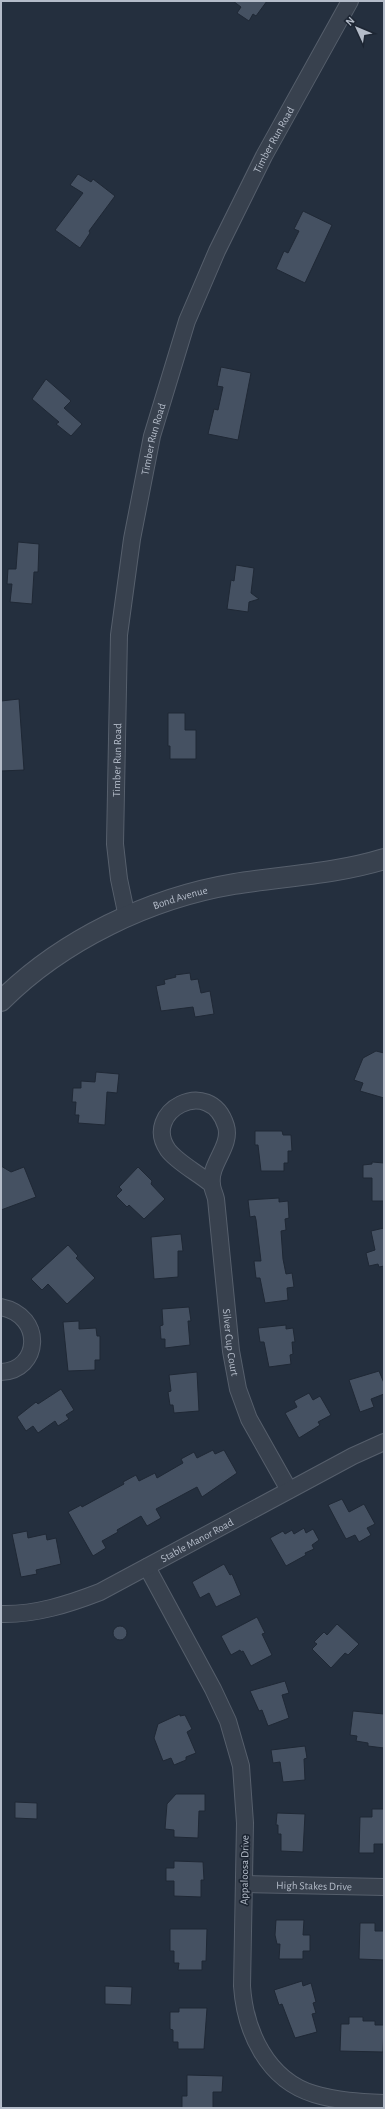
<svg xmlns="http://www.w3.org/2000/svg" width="385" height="2109" font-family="'Alegreya Sans',sans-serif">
<rect width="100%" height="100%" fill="#242f3e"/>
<path fill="#455162" stroke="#1f2835" d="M233 1H267L256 16 253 14 249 21 237 13 241 7Z
M78 174 91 182 93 179 115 196 89 231 90 233 80 248 55 230 83 193 70 185Z
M303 211 332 225 305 283 276 269 284 251 288 253 299 231 294 229Z
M221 367 251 373 238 440 208 434 214 409 218 410 223 387 217 386Z
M46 379 71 401 64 408 82 424 71 436 56 424 59 422 32 399Z
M18 542 39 544 38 572H34L32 604 10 602 12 584H7L8 569H16Z
M236 565 254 568 251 593 259 599 249 602 248 612 227 609 231 580 234 581Z
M19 699 24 770 1 771V701Z
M168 713H185V730H196V759H170V746H168Z
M190 973 191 980 198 979 201 993 210 991 214 1014 195 1017 193 1007 161 1011 156 986 165 984 164 980 176 977 175 975Z
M376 1051 384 1053V1098L360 1091 363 1083 354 1080 363 1058Z
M96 1072 119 1074 117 1093 107 1092 105 1125 78 1123 79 1115H75L76 1102H72L73 1088H81V1081L95 1082Z
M255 1131H282L283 1135H291L292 1151H288V1163H284V1171H261L258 1145H255Z
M372 1162 384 1163V1201H372V1178H363V1165L372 1164Z
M1 1166 11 1172 24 1167 36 1197 1 1210Z
M138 1167 152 1181 151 1184 165 1199 144 1219 129 1205 127 1207 116 1196 122 1190 119 1187Z
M279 1198V1202L288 1201 289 1218 285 1219 286 1230 281 1231 283 1259 286 1274 292 1273 294 1287 287 1288 288 1300 265 1303 260 1278H256L254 1261H261L256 1220 255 1216 250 1217 248 1200Z
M384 1228V1266L379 1267 378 1264 369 1266 366 1253 375 1250 371 1231Z
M181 1234 183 1251H178V1277L154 1279 151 1237Z
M68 1245 78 1256 76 1258 95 1278 67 1304 48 1284 42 1290 31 1279Z
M189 1307 191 1321H188L190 1345 165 1348V1339H161L160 1326 163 1325 162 1309Z
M79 1321V1329L96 1328 97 1336H100V1360H95V1370L68 1371 63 1322Z
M286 1325V1329L293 1328 295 1342H292L293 1354 290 1355 291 1364 269 1367 264 1342H260L258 1328Z
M379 1371 384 1383V1394L371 1399 374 1407 360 1412 349 1380Z
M197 1372 199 1411 174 1413 173 1405H170L168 1392 171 1391 169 1375Z
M61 1389 74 1410 66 1415 69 1419 58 1426 55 1421 38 1433 33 1426 26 1431 17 1417 36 1402 38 1404Z
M309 1393 313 1400 320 1396 331 1415 318 1422 320 1425 299 1438 285 1413 297 1407 294 1401Z
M213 1450 215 1454 224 1450 237 1473 202 1497 197 1487 156 1509 161 1518 147 1526 141 1516 117 1530 118 1532 102 1541 106 1548 93 1556 68 1512 81 1505 82 1507 124 1484 123 1482 136 1475 139 1481 155 1473 157 1478 183 1463 181 1459 194 1452 197 1458Z
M342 1499 349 1512 364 1504 375 1524 367 1528 371 1535 359 1542 355 1535 346 1539 328 1505Z
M304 1528 306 1533 313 1529 319 1540 312 1545 314 1549 305 1553 306 1555 286 1566 270 1538 283 1531 285 1534 292 1530 294 1534Z
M27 1531 28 1538 46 1534 47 1540 56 1538 61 1564 36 1570 37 1574 21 1577 12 1534Z
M224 1564 230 1575 232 1574 241 1595 216 1607 209 1593 200 1598 192 1582Z
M257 1617 265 1633 262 1634 272 1655 251 1666 243 1651 241 1652 240 1650 231 1655 221 1636Z
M337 1624 359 1644 348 1655 345 1653 331 1668 312 1649 317 1644 314 1642 324 1632 327 1635Z
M113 1633a7 7 0 1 1 14 0a7 7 0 1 1-14 0Z
M285 1681 289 1693 282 1695 289 1718 268 1726 262 1710 259 1711 250 1691Z
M353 1711 384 1714V1748L368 1746V1743L356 1741 357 1736 350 1735Z
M180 1714V1716L185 1715 192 1729 187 1732 196 1753 186 1757V1760L174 1765 171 1758 163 1761 154 1738 158 1724Z
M305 1746 307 1758 304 1759 305 1780 283 1782 280 1762 273 1763 271 1750Z
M176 1794H205V1811H199L198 1838 174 1837V1830L165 1829 167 1804Z
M15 1802 37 1803V1819L15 1818Z
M372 1809H384V1844H374V1853H359L360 1817H372Z
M277 1813 305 1814 303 1852 281 1851V1834H278V1825H276Z
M174 1861 203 1862 204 1880H201V1897L174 1896V1881H166V1868H174Z
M276 1920H304L303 1935H310V1951H303V1959H279L280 1944H277L275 1935Z
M360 1923H375V1931H384V1960L359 1959Z
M170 1929H207L206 1961H202V1970H178L179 1963H174V1951H170Z
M302 1981 303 1986 311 1983 316 2002 313 2003 316 2013 312 2014 317 2032 295 2038 282 2004 279 2005 274 1990Z
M105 1986 132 1987 131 2005 105 2004Z
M179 2008H207L204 2049H178V2042H173V2030L170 2029V2012H179Z
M349 2017H363V2021H375V2025H384L383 2052 340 2051 341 2024H349Z
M187 2075 223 2076 222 2092H213V2108H182V2096H187Z"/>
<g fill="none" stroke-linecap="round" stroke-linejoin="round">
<g stroke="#565f6c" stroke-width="18">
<g id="minor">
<path id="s1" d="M127 917 119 879 115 844 119 635 132 539 152 436 187 321 217 251 264 156 350 1"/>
<path id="s2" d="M211 1184C198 1173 178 1163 168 1150 141 1112 210 1074 226 1126 232 1146 209 1164 212 1184 212 1189 215 1194 216 1199L231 1351 238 1389 249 1419 289 1490"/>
<path d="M1 1307C45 1316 40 1371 1 1372"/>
<path d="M147 1567 213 1689 228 1721 241 1766 245 1823 242 1986C245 2031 267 2080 314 2094 337 2101 360 2102 384 2103"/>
<path id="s3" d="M1 1614C35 1615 69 1604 100 1592L353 1456 384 1442"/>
<path id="s4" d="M244 1884 384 1887"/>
</g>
</g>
<g stroke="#565f6c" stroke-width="22">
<g id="tertiary">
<path id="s5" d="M1 1001C62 940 150 898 234 884 284 876 335 874 384 859"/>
</g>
</g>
<use href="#minor" stroke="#38414e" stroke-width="16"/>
<use href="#tertiary" stroke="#38414e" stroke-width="20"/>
</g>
<g text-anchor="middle" stroke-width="3.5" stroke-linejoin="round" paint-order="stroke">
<g font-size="11" fill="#b4bcc9" stroke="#1d2633">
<text dy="4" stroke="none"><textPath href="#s1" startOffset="806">Timber Run Road</textPath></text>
<text dy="4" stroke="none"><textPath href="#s1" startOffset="482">Timber Run Road</textPath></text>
<text dy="4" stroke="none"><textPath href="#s1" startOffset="158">Timber Run Road</textPath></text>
<text dy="4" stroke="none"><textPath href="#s5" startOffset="209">Bond Avenue</textPath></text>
<text dy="4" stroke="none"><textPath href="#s2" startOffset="388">Silver Cup Court</textPath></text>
<text dy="4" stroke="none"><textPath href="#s3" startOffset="212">Stable Manor Road</textPath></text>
<text transform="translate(244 1870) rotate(-89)" y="4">Appaloosa Drive</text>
<text dy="4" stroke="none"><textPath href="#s4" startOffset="70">High Stakes Drive</textPath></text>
</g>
</g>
<rect width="385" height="2109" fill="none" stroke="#b4bcc9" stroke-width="4"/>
<g transform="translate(357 28) rotate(314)" stroke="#1d2633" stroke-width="3" paint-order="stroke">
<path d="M0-3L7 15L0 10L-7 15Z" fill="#b4bcc9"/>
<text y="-6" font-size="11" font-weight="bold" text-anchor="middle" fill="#b4bcc9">N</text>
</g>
</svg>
